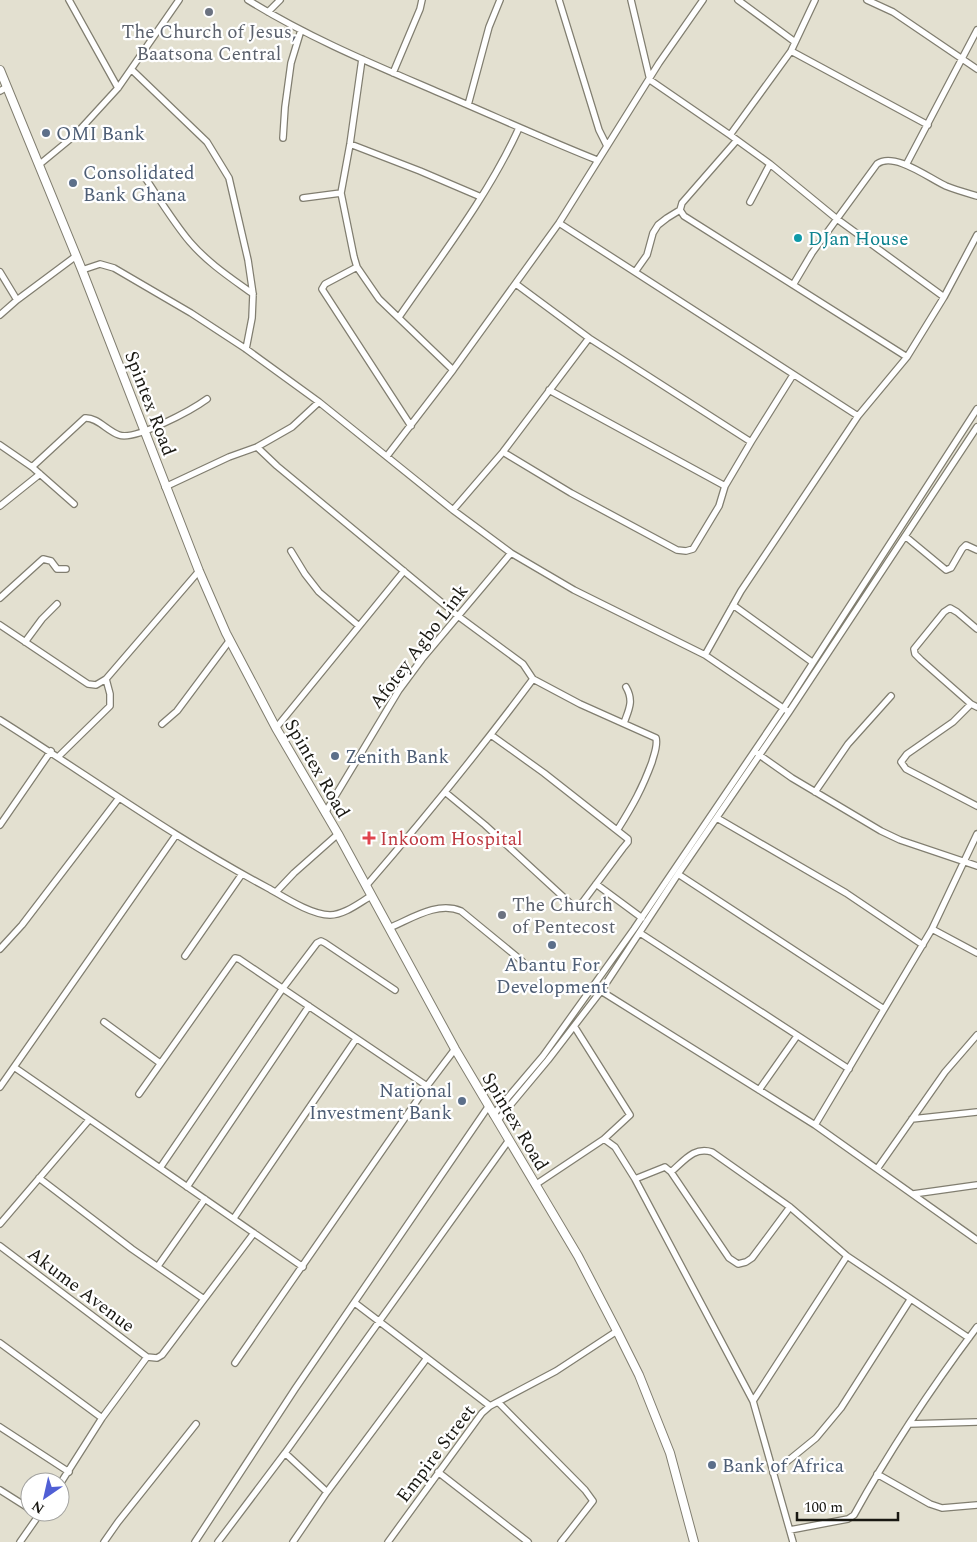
<svg xmlns="http://www.w3.org/2000/svg" width="977" height="1542" font-family="Spectral,serif">
<rect width="100%" height="100%" fill="#e3e0d0"/>
<g fill="none" stroke-linecap="round" stroke-linejoin="round">
<g stroke="#817e70" stroke-width="8">
<path id="minor" d="M69 0 118 88
M248 0C309 38 375 65 440 93 492 115 544 139 597 160
M559 0 599 130 607 146
M631 0 650 80 730 135 770 164 837 219 944 297
M738 0 795 42
M867 0 893 12 977 69
M268 12 280 0
M791 51 928 125
M362 59 350 144 341 193 354 257 357 267 379 299 453 370
M132 70 207 142 229 178 248 260 253 294 252 318 246 349
M393 73 420 9 422 0
M0 91 7 87
M468 105 489 27 500 0
M730 135 791 51 815 0
M283 138 285 107 291 63 301 30
M737 140 682 203 680 210 684 216 907 357
M350 144 420 171 481 197
M40 164 74 136 118 88 179 0
M906 165 977 30
M146 179C160 200 174 223 190 242 208 263 231 278 253 294
M303 198 341 193
M750 202 770 164
M559 223 858 416
M357 267 325 284 322 289 411 426
M82 270 100 264 114 268 191 313 246 349 319 402 453 510 511 553 574 590 705 655 786 710
M0 272 17 300
M635 272 647 255 653 233 658 225 667 218 680 210
M516 284 589 338 751 442
M793 285 812 253 877 164C894 151 930 179 946 186 956 190 967 193 977 196
M0 315 17 300 76 256
M399 317C441 256 488 196 519 128
M549 390 725 486
M0 445 32 467 74 504
M257 447 277 466 458 616 523 664 533 679 580 704 656 738C658 746 654 754 652 762 642 789 633 805 618 829
M503 452 571 493 677 550 686 551 693 549 719 506 725 486 751 442 793 375
M387 456 453 370 559 223 659 63 703 0
M32 467 85 418C97 417 107 431 119 435 135 441 192 410 207 399
M165 487 229 457 257 447 292 427 319 402
M0 506 40 474
M453 510 503 452 589 338
M905 536 946 570 951 568 962 549 966 545 977 550
M291 551 305 574 319 592 359 626
M0 598 43 559 51 561 57 569H66
M733 605 812 662
M0 625 88 684 96 685 106 679 199 571
M977 629 957 612 950 608 944 612 914 649 915 654 921 660 971 704 977 707
M25 642 42 619 57 604
M705 655 741 591 858 416 907 357 944 297 977 235
M971 704 953 722 907 754 901 762 906 769 977 806
M0 720C89 776 174 838 268 888 284 897 311 915 330 915 344 915 359 903 371 896
M624 723C629 709 634 701 626 687
M162 724 177 711 230 640
M276 728 404 571
M758 754 792 778 881 831 900 840 977 866
M59 756 110 706V694L106 679
M445 792 485 825 572 905 578 907 582 903 623 848 628 842V839L544 773 491 735
M815 792 848 744 891 696
M325 813 399 690 422 659 511 553
M717 818 846 893 923 945
M0 825 51 751
M678 874 884 1009
M596 884 642 918
M366 886C424 819 480 750 533 679
M276 892 294 873 338 834
M389 928C411 919 437 901 461 911L522 961
M932 929 977 953
M640 933 849 1069
M0 949 22 925 119 798
M185 956 242 874
M601 991 815 1125 977 1240
M104 1022 160 1063
M574 1026 630 1115 604 1139
M14 1067 303 1267
M0 1087 176 835
M759 1090 797 1036
M139 1094 235 958 239 959 427 1086
M493 1115 543 1056 634 929 783 709 977 409
M912 1119 977 1112
M497 1121 548 1060 601 991 678 874 789 712 977 427
M815 1125 932 929 977 834
M160 1168 283 988 317 943 321 941 325 943 395 990
M877 1169 945 1072 977 1035
M671 1172C684 1161 694 1146 712 1152L790 1207 847 1256 969 1338
M39 1178 132 1249 204 1299
M635 1179 665 1167 671 1172 729 1258 738 1264 746 1262 752 1258 790 1207
M535 1185 604 1139 615 1147 635 1179 753 1401 793 1542
M187 1187 309 1006
M913 1194 977 1185
M234 1218 356 1039
M0 1224 89 1120
M0 1246 147 1357
M158 1266 205 1199
M355 1303 490 1406
M0 1343 102 1418
M147 1357 157 1358 162 1355 254 1233
M235 1363 427 1086 455 1049
M753 1401 847 1256
M498 1402 585 1490 593 1501 561 1542
M909 1424 977 1422
M0 1427 69 1472
M285 1453 327 1492
M438 1472 528 1542
M773 1473 816 1438 841 1408 910 1300
M877 1474 930 1504 942 1508 977 1505
M60 1484 102 1418 147 1357
M0 1490 30 1509
M790 1530 848 1519 854 1515C890 1450 932 1387 977 1327
M20 1542 41 1512
M104 1542 118 1522 196 1424
M195 1542 295 1389 488 1107
M218 1542 285 1453 509 1140
M293 1542 327 1492 427 1358
M388 1542 482 1413 490 1406 556 1371 617 1331"/>
</g>
<g stroke="#817e70" stroke-width="10">
<path id="secondary" d="M0 70 82 270 199 571 226 633 276 728 338 834 455 1049 578 1256 617 1331 639 1375 670 1453 694 1542"/>
</g>
<use href="#minor" stroke="#fff" stroke-width="5.5"/>
<use href="#secondary" stroke="#fff" stroke-width="8"/>
</g>
<g fill="#6b7280" stroke="#fff" stroke-width="2">
<circle cx="209" cy="12" r="5"/>
<circle cx="502" cy="915" r="5"/>
</g>
<g fill="#5c6f8a" stroke="#fff" stroke-width="2">
<circle cx="46" cy="133" r="5"/>
<circle cx="73" cy="183" r="5"/>
<circle cx="335" cy="756" r="5"/>
<circle cx="552" cy="945" r="5"/>
<circle cx="462" cy="1101" r="5"/>
<circle cx="712" cy="1465" r="5"/>
</g>
<circle fill="#0f9aa8" stroke="#fff" stroke-width="2" cx="798" cy="238" r="5"/>
<path fill="#e0444e" stroke="#fff" stroke-width="2" d="M366.5 830.5h5v5h5v5h-5v5h-5v-5h-5v-5h5z"/>
<g text-anchor="middle" stroke-width="4.5" stroke-linejoin="round" paint-order="stroke">
<g font-size="19" fill="#5b616d" stroke="#fff">
<text x="209" y="38">The Church of Jesus,<tspan x="209" dy="22">Baatsona Central</tspan></text>
<text x="512" y="911" text-anchor="start">The Church<tspan x="512" dy="22">of Pentecost</tspan></text>
</g>
<g font-size="19" fill="#4e5e75" stroke="#fff" text-anchor="start">
<text x="56" y="140">OMI Bank</text>
<text x="83" y="179">Consolidated<tspan x="83" dy="22">Bank Ghana</tspan></text>
<text x="345" y="763">Zenith Bank</text>
<text x="552" y="971" text-anchor="middle">Abantu For<tspan x="552" dy="22">Development</tspan></text>
<text x="452" y="1097" text-anchor="end">National<tspan x="452" dy="22">Investment Bank</tspan></text>
<text x="722" y="1472">Bank of Africa</text>
</g>
<g font-size="19" fill="#0d838f" stroke="#fff" text-anchor="start">
<text x="808" y="245">DJan House</text>
</g>
<g font-size="19" fill="#191812" stroke="#fff">
<text transform="translate(151 403) rotate(69)" y="7">Spintex Road</text>
<text transform="translate(418 646) rotate(-53)" y="7">Afotey Agbo Link</text>
<text transform="translate(318 768) rotate(60)" y="7">Spintex Road</text>
<text transform="translate(516 1121) rotate(59)" y="7">Spintex Road</text>
<text transform="translate(82 1289) rotate(37)" y="7">Akume Avenue</text>
<text transform="translate(435 1453) rotate(-53)" y="7">Empire Street</text>
</g>
<g font-size="19" fill="#be3a42" stroke="#fff" text-anchor="start">
<text x="380" y="845">Inkoom Hospital</text>
</g>
</g>
<g transform="translate(45 1497) rotate(214)"><circle r="24" fill="#ffffff" stroke="#a3a3a0"/>
<path d="M0-4L9 19L0 12L-9 19Z" fill="#505fd5"/>
<text y="-8" font-size="14" font-weight="bold" text-anchor="middle" fill="#191812">N</text>
</g>
<path d="M797 1512v8h101v-8" fill="none" stroke="#191812" stroke-width="2.5"/>
<text x="804" y="1512" font-size="15" fill="#191812" stroke="#ffffff" stroke-width="4" paint-order="stroke">100 m</text>
</svg>
